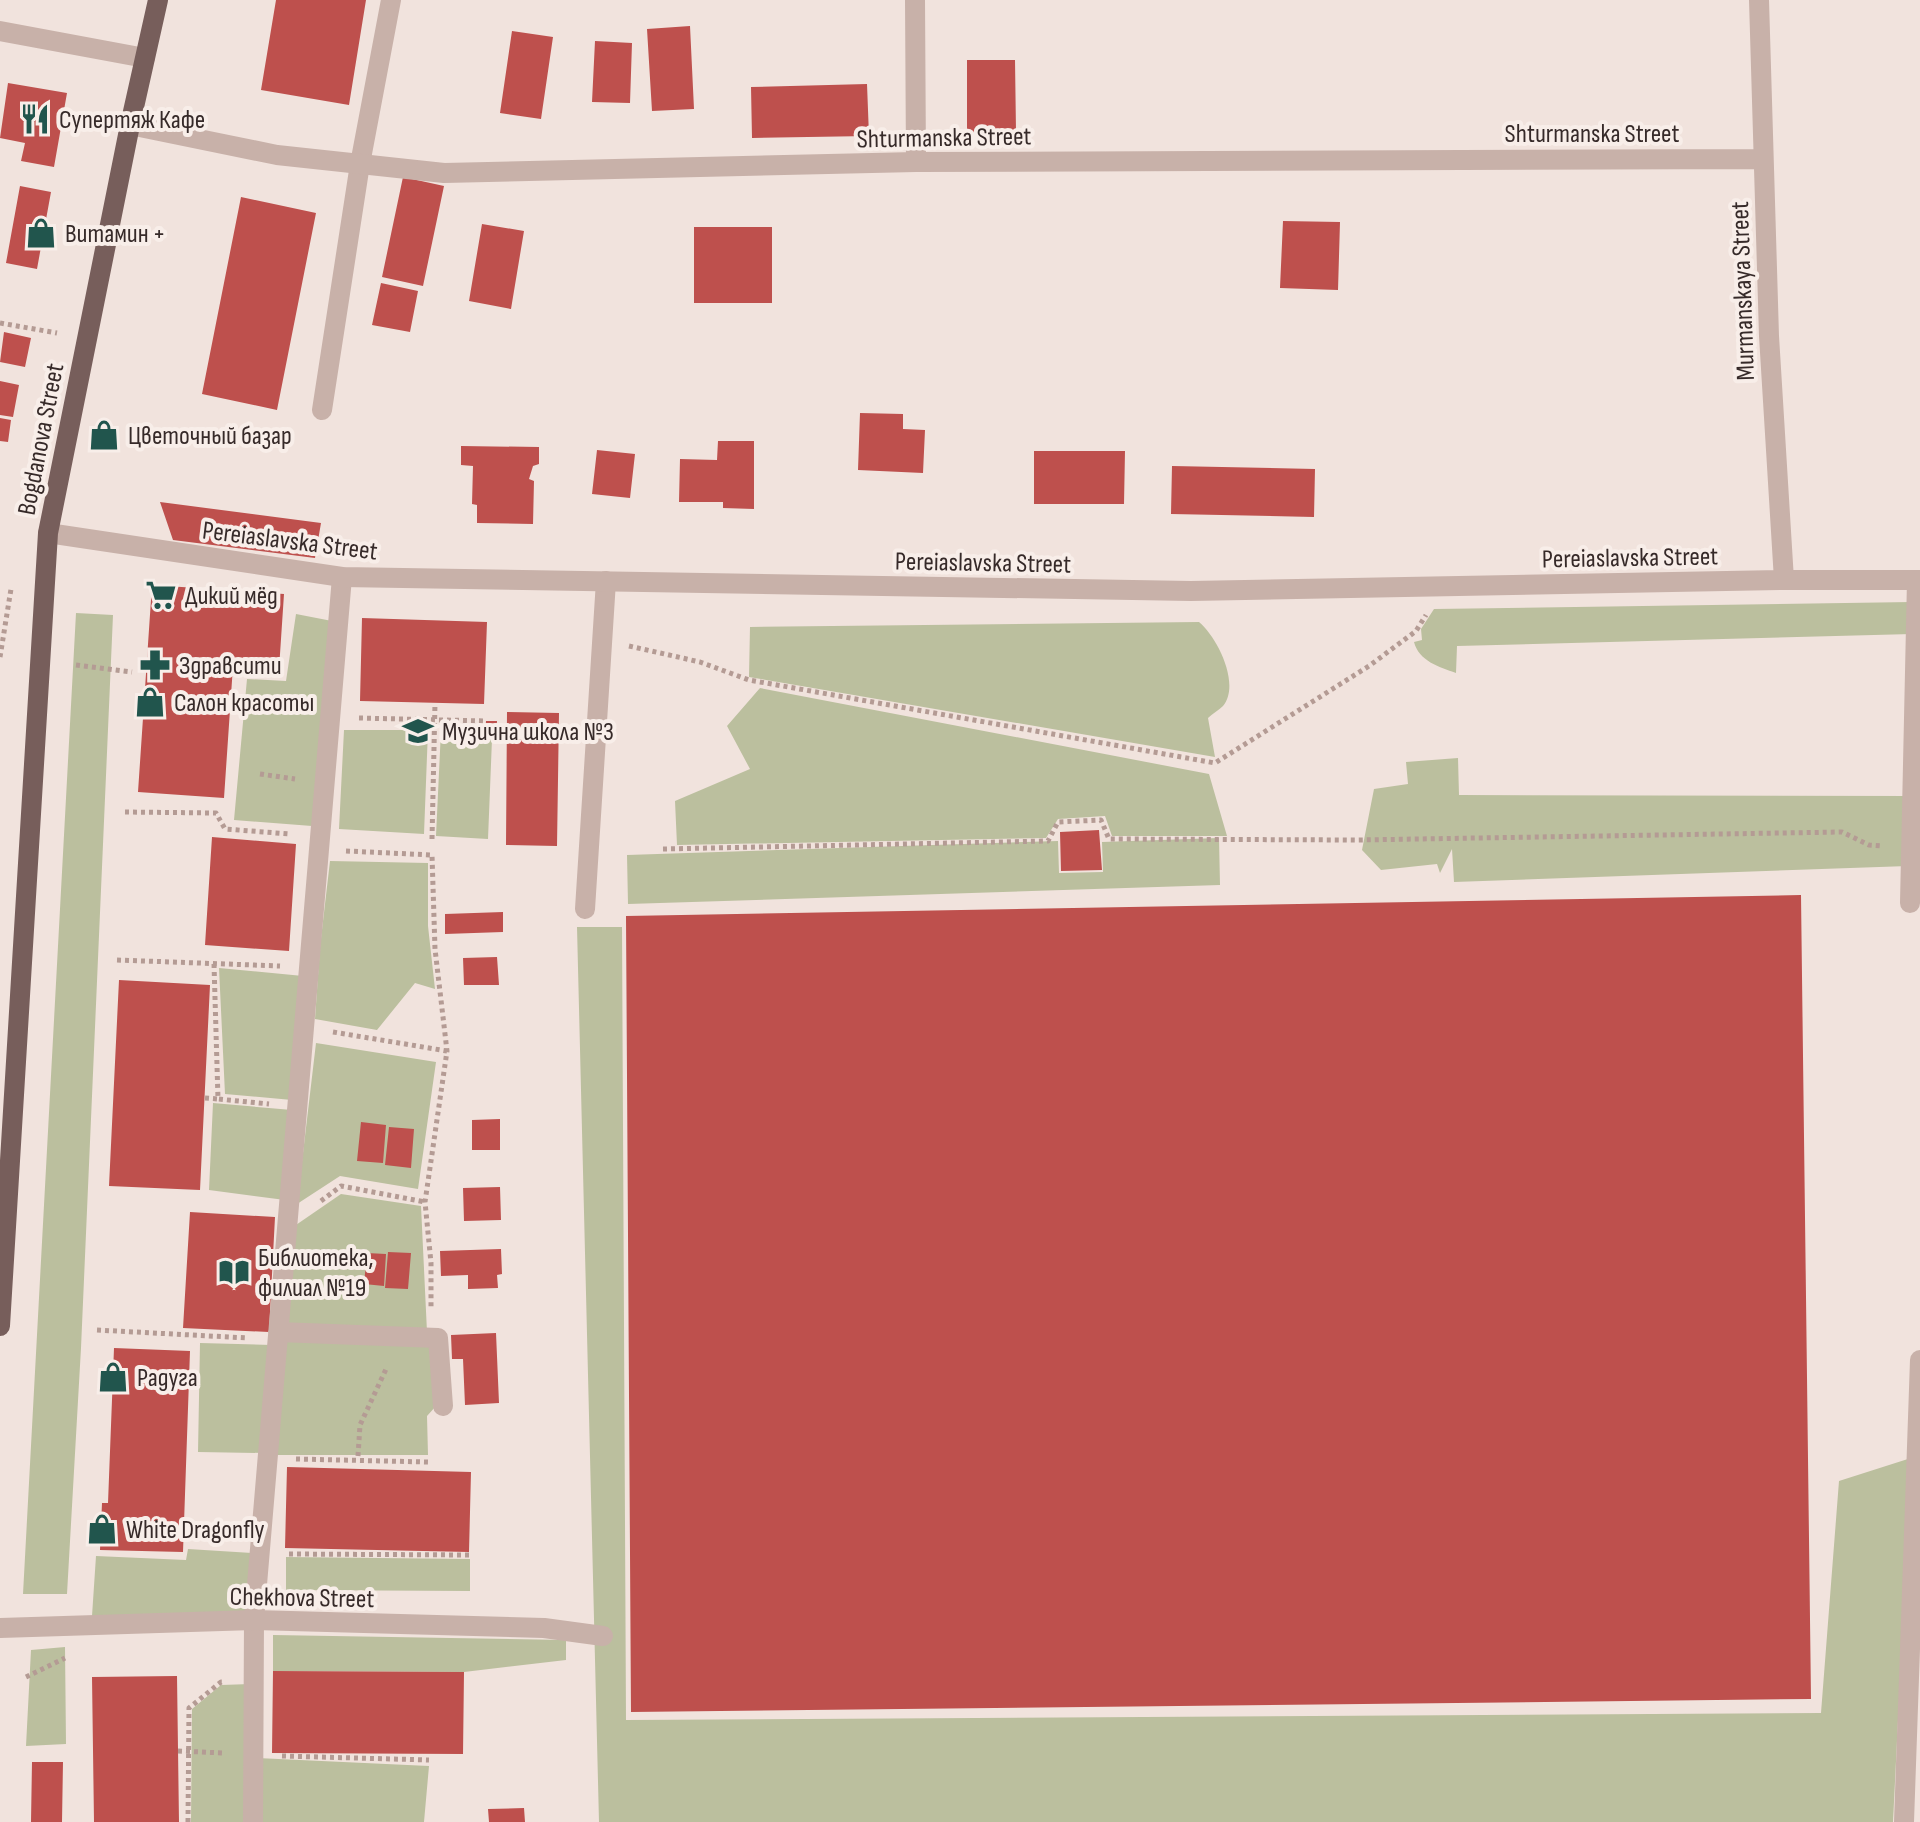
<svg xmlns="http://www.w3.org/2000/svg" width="1920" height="1822" font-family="'Sofia Sans Condensed',sans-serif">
<rect width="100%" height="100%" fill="#f1e3dd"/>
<path fill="#bbbf9e" d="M1912 602V634L1457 646 1456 673C1439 667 1419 661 1414 642L1422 640 1421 629 1434 609Z
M76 613 113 615 81 1348 67 1594H23Z
M296 614 332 621 312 826 234 820 247 679 286 681Z
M1199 622C1217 637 1241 684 1223 706 1219 710 1212 714 1208 718L1215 757 749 677 750 627Z
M760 688 1209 774 1227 836H1112L1105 816 1058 819 1046 838 677 845 675 801 750 769 727 726Z
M482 727V739H492L488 839 436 836 441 730Z
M344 730H428L424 834 339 829Z
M1458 758 1459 795 1910 796 1908 866 1454 882 1452 849 1440 873 1437 864 1381 870 1362 850 1374 789 1408 784 1406 762Z
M1219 838 1220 885 628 904 627 855 1058 841 1059 873 1103 872 1102 842Z
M330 861 428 863V926L435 989 415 983 377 1030 315 1019 320 947Z
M577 927H622L626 1720 1821 1713 1839 1481 1911 1458 1893 1822H599Z
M219 968 303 976 292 1100 225 1094Z
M316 1043 436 1062 418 1189 340 1176 297 1204Z
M213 1103 292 1110 285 1200 209 1190Z
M341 1194 421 1206 427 1332 285 1328 293 1227Z
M281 1336 432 1341 436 1406 427 1416 428 1455H271Z
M200 1343 272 1345 264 1453 198 1452Z
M188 1549 252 1553 247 1612 92 1616 96 1556 186 1560Z
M286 1557 470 1559V1591L286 1590Z
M273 1635 566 1640V1660L464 1672 273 1671Z
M65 1647 66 1744 26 1746 31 1650Z
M251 1684 250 1822H191L192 1709 221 1685Z
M257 1758 429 1766 424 1822H257Z"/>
<path fill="#be504d" d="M276 0H366L349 105 261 90Z
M690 26 694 109 652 111 647 29Z
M512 31 553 37 541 119 500 113Z
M595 41 632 43 630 103 592 102Z
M967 60H1015L1016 132 967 133Z
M8 83 67 93 54 167 21 161 25 143 0 138Z
M867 84 869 136 752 138 751 87Z
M403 177 444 186 423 286 382 277Z
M20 186 51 192 37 269 6 263Z
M241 197 316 213 277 410 202 394Z
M1283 221 1340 222 1338 290 1280 288Z
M482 224 524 231 511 309 469 301Z
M694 227H772V303H694Z
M381 283 418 291 410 332 372 325Z
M4 332 31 338 25 367 0 362Z
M0 381 19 385 13 417 0 415Z
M860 413 903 414V429L925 430 923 473 858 470Z
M0 418 11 420 8 442 0 441Z
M718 441H754V509L723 508V502H679L680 459 717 460Z
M461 446 539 447V464L533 466 529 479 534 481 533 524 477 523V505L472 504 473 466 461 465Z
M597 450 635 454 630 498 592 494Z
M1034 451H1125L1124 504H1034Z
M1172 466 1315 469 1314 517 1171 514Z
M160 502 321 523 315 558 173 540Z
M152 585 284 594 279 669 233 666 224 798 138 792Z
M362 618 487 622 484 704 360 701Z
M507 712 559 713 557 846 506 845Z
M486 721H497L496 737 485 736Z
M1099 830 1102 870 1061 871 1060 832Z
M212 837 296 844 289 951 205 945Z
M1801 895 1811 1699 631 1712 626 916Z
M503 912V932L445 934V914Z
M497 957 499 985H464L463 958Z
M119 980 210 985 200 1190 109 1186Z
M500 1119V1150H472V1120Z
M361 1122 386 1125 383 1163 357 1161Z
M389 1127 414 1129 411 1168 385 1165Z
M500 1187 501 1220 464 1221 463 1188Z
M190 1212 275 1217 269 1332 183 1328Z
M501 1249 502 1274 497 1275 498 1288 468 1289V1275L441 1276 440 1251Z
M388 1252 411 1253 408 1289 385 1288Z
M367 1253 386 1254 384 1286 364 1284Z
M496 1333 499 1403 465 1405 463 1359H452L451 1335Z
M114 1348 190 1351 183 1552 100 1550 102 1503H108Z
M287 1467 471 1472 469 1552 285 1548Z
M273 1671 464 1672 463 1754 272 1753Z
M177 1676 179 1822H94L92 1677Z
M32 1762H63L62 1822H31Z
M524 1808 525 1822H489L488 1809Z"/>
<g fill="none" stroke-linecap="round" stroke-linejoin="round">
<path stroke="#b49b94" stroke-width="5" stroke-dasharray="4 4" stroke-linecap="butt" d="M0 323 57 333
M629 646 700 662 749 680 1215 763 1369 666 1416 631 1426 615
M0 657 11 589
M76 665 132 672
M359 718 486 721
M260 774 295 779
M125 812 216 813 225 829 290 834
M432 839 435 703
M663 849 1048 841 1058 822 1101 820 1109 839 1357 840 1842 832 1869 845 1883 846
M346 851 432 855 435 949 447 1051 425 1202 431 1263V1309
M117 960 280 966
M214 964 218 1099 269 1104
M333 1032 447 1051
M205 1098 218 1099
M321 1201 341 1186 425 1202
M97 1330 248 1338
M358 1456 360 1425 387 1367
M296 1459 428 1462
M289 1554 470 1555
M26 1677 65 1658
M178 1751 224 1753
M282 1756 429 1760
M188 1822 189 1708 221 1682H224"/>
<path stroke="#c8b1a9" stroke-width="20" d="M0 31 145 58
M322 410 360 164 391 0
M1910 903 1917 580
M585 909 606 581
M278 1332 438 1338 443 1406
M253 1822 254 1620 342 577
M1904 1822 1920 1360"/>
<path stroke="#c8b1a9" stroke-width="20" d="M915 0 916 162
M1759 0 1769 336 1784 580
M130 125 277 155 444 173 916 162 1762 159
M48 533 342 577 1191 591 1784 580H1920
M0 1628 254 1620 544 1628 603 1636"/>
<path stroke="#775e5b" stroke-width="20" d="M0 1326 48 533 130 125 158 0"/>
</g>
<defs>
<g id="restaurant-bare" transform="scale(2.4)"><path d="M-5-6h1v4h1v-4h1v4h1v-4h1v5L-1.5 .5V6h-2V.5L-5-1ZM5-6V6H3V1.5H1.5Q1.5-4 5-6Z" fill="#21554d" stroke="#f8eee9" stroke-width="2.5" paint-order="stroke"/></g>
<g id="shop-bare" transform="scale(2.4)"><path d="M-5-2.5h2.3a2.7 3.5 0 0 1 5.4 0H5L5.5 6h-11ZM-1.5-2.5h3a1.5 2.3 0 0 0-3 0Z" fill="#21554d" stroke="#f8eee9" stroke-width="2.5" paint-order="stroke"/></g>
<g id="supermarket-bare" transform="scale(2.4)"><path d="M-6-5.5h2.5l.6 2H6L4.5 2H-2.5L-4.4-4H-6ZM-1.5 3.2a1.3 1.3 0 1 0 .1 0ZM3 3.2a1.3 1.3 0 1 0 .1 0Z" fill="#21554d" stroke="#f8eee9" stroke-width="2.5" paint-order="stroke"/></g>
<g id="pharmacy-bare" transform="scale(2.4)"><path d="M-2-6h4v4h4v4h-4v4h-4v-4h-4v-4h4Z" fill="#21554d" stroke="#f8eee9" stroke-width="2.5" paint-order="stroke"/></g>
<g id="school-bare" transform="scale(2.4)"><path d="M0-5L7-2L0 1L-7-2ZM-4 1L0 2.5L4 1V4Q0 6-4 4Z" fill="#21554d" stroke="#f8eee9" stroke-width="2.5" paint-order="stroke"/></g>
<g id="library-bare" transform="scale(2.4)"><path d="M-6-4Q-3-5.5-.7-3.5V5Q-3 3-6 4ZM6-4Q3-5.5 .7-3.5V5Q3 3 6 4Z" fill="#21554d" stroke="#f8eee9" stroke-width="2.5" paint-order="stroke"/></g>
</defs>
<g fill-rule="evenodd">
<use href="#restaurant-bare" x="35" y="119"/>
<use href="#shop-bare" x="41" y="233"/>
<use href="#shop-bare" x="104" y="435"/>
<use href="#supermarket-bare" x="161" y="595"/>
<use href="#pharmacy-bare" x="155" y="665"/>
<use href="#shop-bare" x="150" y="702"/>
<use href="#school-bare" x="418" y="731"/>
<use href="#library-bare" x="234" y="1272"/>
<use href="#shop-bare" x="113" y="1377"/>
<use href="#shop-bare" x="102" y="1529"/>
</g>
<g text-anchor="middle" stroke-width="8" stroke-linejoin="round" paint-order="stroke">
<g font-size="26" fill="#362a29" stroke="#f8eee9" text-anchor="start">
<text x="59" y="128">Супертяж Кафе</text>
<text x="65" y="242">Витамин +</text>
<text x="128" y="444">Цветочный базар</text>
<text x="185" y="604">Дикий мёд</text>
<text x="179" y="674">Здравсити</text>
<text x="174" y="711">Салон красоты</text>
<text x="442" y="740">Музична школа №3</text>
<text x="258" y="1266">Библиотека,<tspan x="258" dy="30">филиал №19</tspan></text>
<text x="137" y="1386">Радуга</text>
<text x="126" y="1538">White Dragonfly</text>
</g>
<g font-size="26" fill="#362a29" stroke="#f8eee9">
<text x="1592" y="142">Shturmanska Street</text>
<text transform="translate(944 137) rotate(-1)" y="9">Shturmanska Street</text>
<text transform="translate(1742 291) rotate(-92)" y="9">Murmanskaya Street</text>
<text transform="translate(40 439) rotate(-79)" y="9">Bogdanova Street</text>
<text transform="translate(290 540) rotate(7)" y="9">Pereiaslavska Street</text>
<text transform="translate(1630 557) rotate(-1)" y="9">Pereiaslavska Street</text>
<text transform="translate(983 562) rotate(1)" y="9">Pereiaslavska Street</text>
<text transform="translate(302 1597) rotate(1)" y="9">Chekhova Street</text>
</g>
</g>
</svg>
